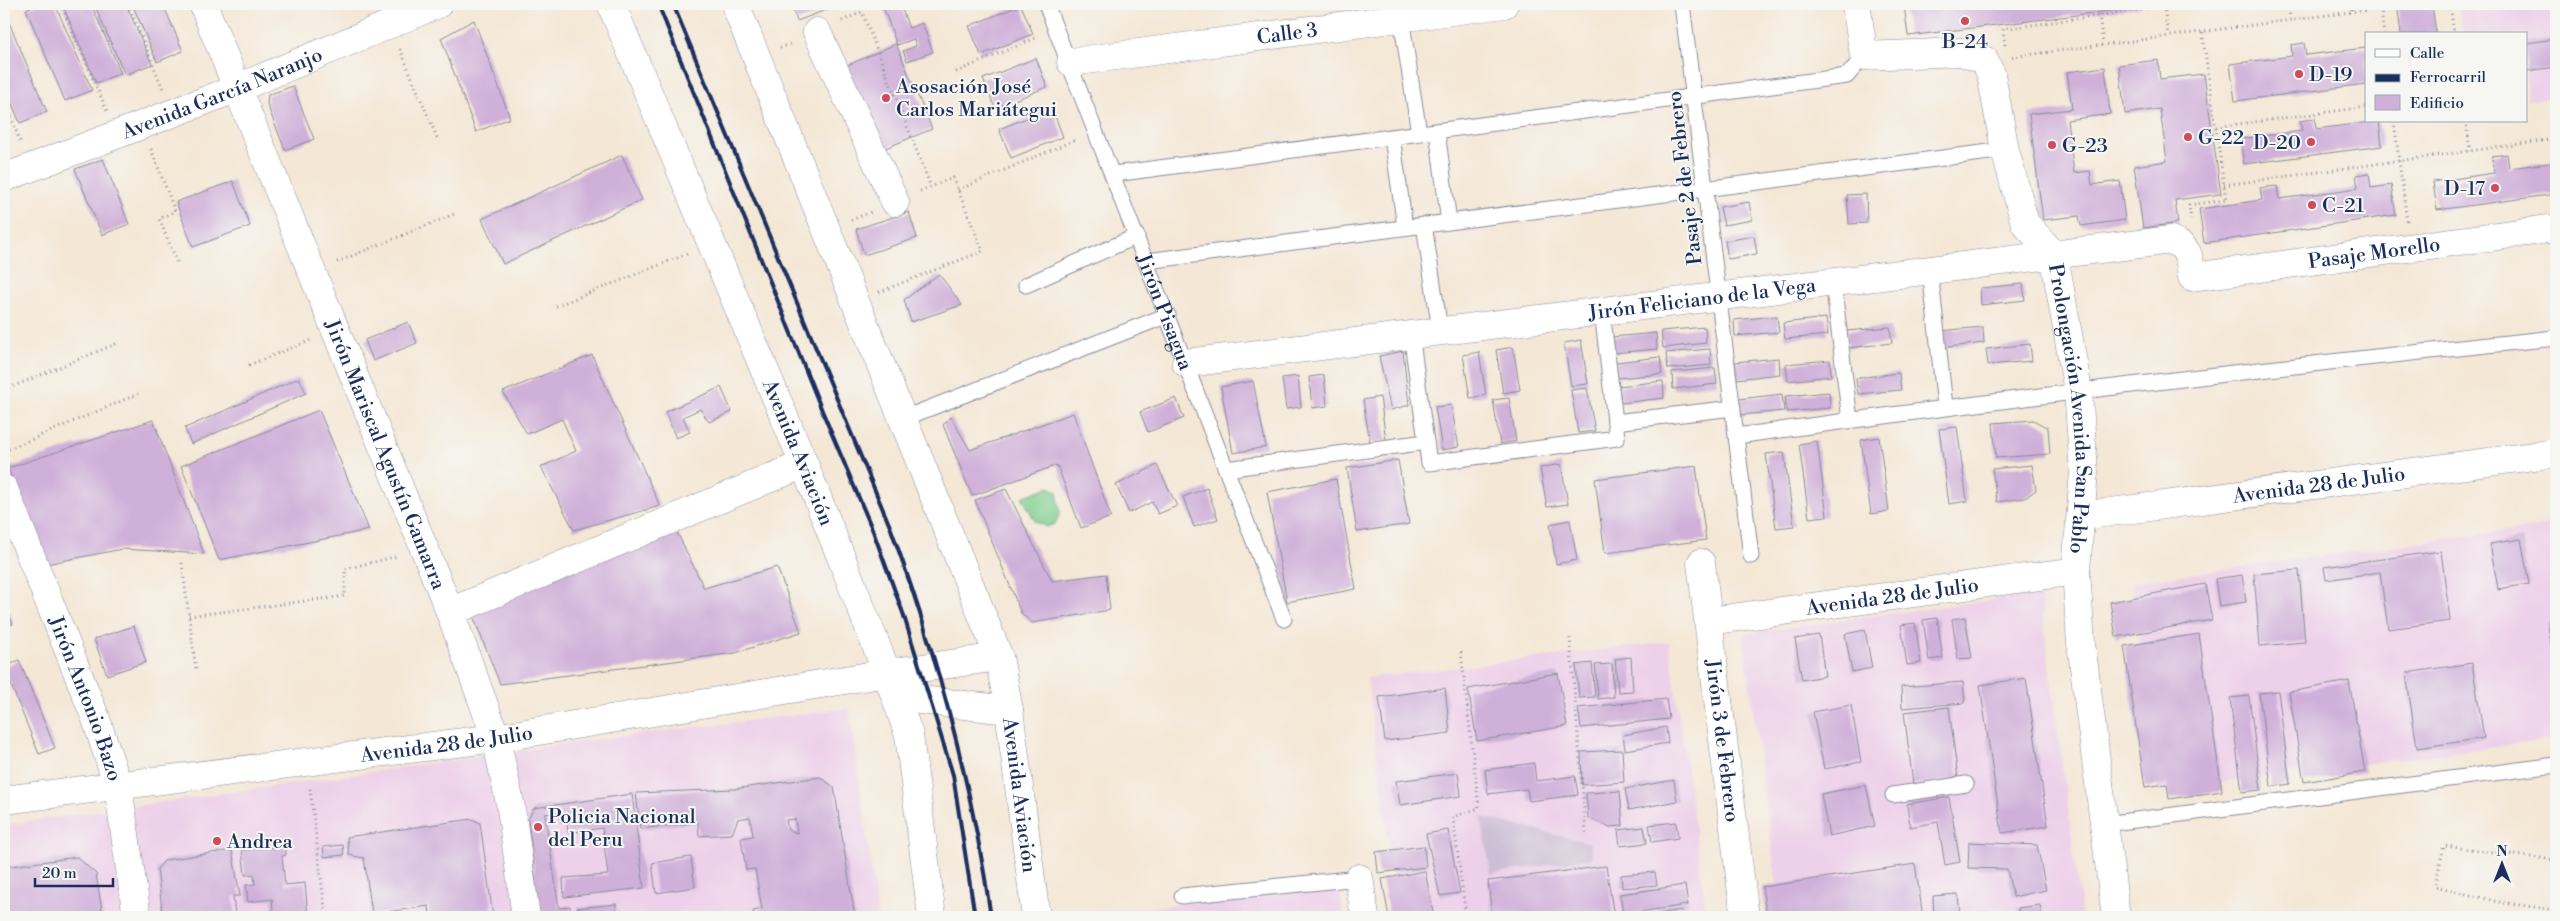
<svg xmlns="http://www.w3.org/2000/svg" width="2560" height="921" font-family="'Libre Bodoni',serif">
<rect width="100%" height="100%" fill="#f6f6f2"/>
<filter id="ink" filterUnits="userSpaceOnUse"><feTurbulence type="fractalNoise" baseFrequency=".02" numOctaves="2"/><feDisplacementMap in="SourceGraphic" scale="10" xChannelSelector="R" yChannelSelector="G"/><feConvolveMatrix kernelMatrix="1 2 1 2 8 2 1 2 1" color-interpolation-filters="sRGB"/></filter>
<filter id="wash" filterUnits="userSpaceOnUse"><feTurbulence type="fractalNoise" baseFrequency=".0096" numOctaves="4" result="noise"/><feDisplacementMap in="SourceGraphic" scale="20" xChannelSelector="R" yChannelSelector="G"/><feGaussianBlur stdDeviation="1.12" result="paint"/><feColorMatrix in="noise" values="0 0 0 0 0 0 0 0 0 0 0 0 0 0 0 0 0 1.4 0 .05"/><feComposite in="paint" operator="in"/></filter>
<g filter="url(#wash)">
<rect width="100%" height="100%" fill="#f4e7d5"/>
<path fill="#edd0e9" d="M2459 4H2556V97L2526 100V34H2463Z
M2556 524V739L2158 790 2132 582Z
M2040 593 2082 917H1781L1743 634Z
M1669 642 1707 917H1398L1367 678Z
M849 708 878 917H4V825L585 741Z
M1340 888 1343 917 1063 916Z"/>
<path fill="#ccbed4" d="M1481 817 1590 843 1592 858 1491 874Z"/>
<path fill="#7fcd8c" stroke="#4d7e75" d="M1049 487 1057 491 1060 513 1055 524 1046 527 1035 521 1022 497Z"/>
<g id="blocks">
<path fill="#cfb0d9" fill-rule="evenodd" d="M38 4H55L92 90 65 101 26 9Z
M62 4H91L121 73 96 83Z
M94 4H126L152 64 125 75Z
M132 4H163L183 51 157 62Z
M791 4H839V5L797 21Z
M882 4H900L909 28 922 23 933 52 907 61 903 51 916 46 914 39 897 45Z
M1917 4H2141V7L1908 36 1904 5Z
M2397 4H2432L2436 34H2401Z
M1021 5 1033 34 981 55 969 26Z
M8 20 47 112 20 123 4 85V22Z
M474 20 510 118 476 132 441 38Z
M2556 39V67L2526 71V43Z
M2304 43 2306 55 2366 48V84L2235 101 2230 64 2292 56 2291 45Z
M896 44 932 129 876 152 841 68Z
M1036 58 1047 87 995 108 983 79Z
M2158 60 2160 79 2204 74 2221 194 2175 200 2178 223 2143 228 2134 166 2167 161 2160 109 2125 114 2119 65Z
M2105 67 2110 114 2067 120 2074 173 2090 171 2092 185 2120 181 2125 220 2081 226 2079 216 2043 220 2029 114 2072 109 2067 72Z
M293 86 314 139 285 150 267 104 268 95Z
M1052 108 1063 137 1011 158 999 129Z
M2315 118 2316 129 2379 121 2382 146 2244 164 2240 139 2302 131 2300 121Z
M2507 154 2509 168 2556 162V194L2437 210 2433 182 2494 173 2492 156Z
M622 155 642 200 503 264 482 219Z
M103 159 129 224 102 235 75 169Z
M2369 173 2371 188 2391 185 2396 215 2204 243 2199 209 2262 200 2260 188 2277 186 2279 199 2358 188 2356 175Z
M233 181 250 226 193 247 176 202Z
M1866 194 1867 223 1849 224 1847 195Z
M1749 202 1752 220 1724 225 1720 207Z
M909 212 917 238 864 255 856 229Z
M1754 236 1757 254 1728 259 1725 241Z
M939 274 962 305 911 322 904 300Z
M2023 284 2025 300 1981 305 1980 288Z
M1777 316 1779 332 1735 336 1734 320Z
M1826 318 1828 335 1785 339 1783 323Z
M408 322 417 343 373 361 365 340Z
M1705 327 1706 343 1663 348 1661 331Z
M1890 327 1892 343 1848 348 1847 331Z
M1983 327 1984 343 1940 348 1939 331Z
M1656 333 1657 349 1614 353 1612 337Z
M1581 340 1588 384 1571 386 1564 343Z
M2030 344 2032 361 1988 365 1986 349Z
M1513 347 1520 390 1503 393 1496 350Z
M1710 349 1711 365 1668 369 1666 353Z
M1403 351 1409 405 1391 410 1379 356Z
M1479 352 1486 395 1470 398 1463 355Z
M592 355 660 506 574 530 541 467 576 451 562 419 527 434 503 392Z
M1660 357 1662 374 1618 378 1616 362Z
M1779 358 1780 374 1737 379 1735 362Z
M1830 360 1831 376 1788 381 1786 364Z
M1715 368 1717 384 1673 389 1672 372Z
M1899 373 1901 390 1858 394 1856 378Z
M1324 375 1327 406 1312 408 1309 377Z
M1298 376 1301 407 1286 409 1282 378Z
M299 378 306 393 191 444 185 428Z
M1253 381 1266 447 1233 453 1221 387Z
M1663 381 1664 398 1621 403 1619 386Z
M721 387 732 412 709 422 700 409 683 417 690 432 676 438 665 412Z
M1587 388 1595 431 1578 433 1571 390Z
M1829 392 1830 408 1787 412 1785 396Z
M1782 394 1784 411 1740 415 1739 399Z
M1380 397 1386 440 1370 443 1363 400Z
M1176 398 1184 418 1148 432 1140 412Z
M1509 398 1516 441 1500 444 1493 400Z
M1451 405 1459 447 1442 450 1435 407Z
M319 410 369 530 219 560 181 466Z
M1073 413 1111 517 1081 528 1057 465 972 496 943 425 951 417 970 450Z
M153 420 204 554 122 549 46 564 8 468Z
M2033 420 2048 428 2050 454 1996 458 1993 423Z
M1957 427 1967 501 1949 504 1939 429Z
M1879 437 1889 511 1871 514 1861 440Z
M1817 441 1827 516 1809 518 1799 444Z
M1784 452 1794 526 1776 528 1766 454Z
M1398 460 1409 524 1357 532 1347 468Z
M1561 464 1568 504 1547 507 1540 468Z
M1157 465 1177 506 1158 514 1152 502 1129 513 1116 485Z
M2032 465 2036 490 2025 498 1997 502 1992 469Z
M1696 466 1706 540 1605 553 1595 479Z
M1336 479 1356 589 1287 602 1267 492Z
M1207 488 1218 519 1194 527 1183 497Z
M1006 489 1052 581 1106 574 1110 610 1032 623 1021 613 975 500Z
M1570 520 1577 560 1556 564 1550 524Z
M672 522 704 588 777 567 801 632 735 653 500 684 469 606Z
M2521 539 2529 584 2498 589 2490 544Z
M2441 551 2450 621 2388 629 2380 572 2326 580 2324 567Z
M2299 570 2305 642 2260 646 2254 574Z
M2242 575 2246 602 2219 606 2215 579Z
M2205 584 2212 620 2116 637 2110 602Z
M8 610 13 624 4 627V612Z
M1965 617 1972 658 1958 659 1952 619Z
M1937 618 1943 658 1929 660 1923 620Z
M2556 622V650L2552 651 2548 623Z
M1915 623 1921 663 1907 665 1901 625Z
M134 626 146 662 107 675 94 639Z
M1865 630 1872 668 1852 672 1845 634Z
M2199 634 2222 791 2169 799 2167 784 2145 787 2124 646Z
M1819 635 1825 676 1802 680 1795 639Z
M1631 657 1633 691 1618 692 1615 659Z
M19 660 55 748 39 754 4 668Z
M1592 663 1595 697 1579 698 1576 665Z
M2472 663 2484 738 2417 748 2406 673Z
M1612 664 1614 697 1598 699 1595 665Z
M1558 673 1567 726 1477 741 1468 689Z
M2026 678 2048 826 2002 833 1980 685Z
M2349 681 2365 772 2304 782 2289 692Z
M1963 682 1965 703 1902 708 1901 687Z
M1445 688 1450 733 1385 741 1379 697Z
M2278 691 2290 784 2271 787 2259 693Z
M2249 696 2261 790 2242 792 2230 698Z
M1666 699 1669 719 1581 728 1578 708Z
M1851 705 1861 762 1824 769 1813 712Z
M1949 707 1958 779 1913 784 1904 712Z
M1666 727 1668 743 1625 750 1623 735Z
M1622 750 1624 782 1582 785 1581 752Z
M1534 763 1536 781 1575 776 1578 795 1529 801 1527 789 1488 794 1485 770Z
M1458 773 1461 796 1400 805 1396 781Z
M820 777 834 787 855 917H754L753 911 762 909 755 869 746 870 741 838 753 836 750 817 738 819 732 834 699 836 698 822 640 829 636 793 734 789ZM795 819 797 833 788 830 786 820Z
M1674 780 1677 801 1629 810 1625 789Z
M1866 785 1875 826 1829 836 1821 794Z
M1620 791 1623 826 1610 827 1588 818 1586 793Z
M632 794 644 888 564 897 563 878 608 875 602 828 568 833 567 821 561 822 559 812 545 814 559 908 570 906 571 917H540L528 819 534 808Z
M1949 797 1960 862 1945 865 1938 822 1910 827 1907 804Z
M472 819 480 823 493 917H430L429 906 372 914 364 858 349 855 347 837Z
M1676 822 1678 838 1652 842 1649 825Z
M1644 827 1647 843 1620 846 1618 830Z
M1448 830 1460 893 1440 896 1426 834Z
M1969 842 2037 845 2046 890 2013 897 2007 869 1968 868Z
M343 845 344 855 324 857 323 847Z
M285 846 286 855 282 856 285 885 305 883 308 917H163L157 869 165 860 232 850 240 896H233L235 915 273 911 272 899 248 902 246 885 255 884 254 874 245 875 242 850Z
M1424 846 1426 867 1378 873 1376 852Z
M77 857 96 874 103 917H4V867Z
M691 857 695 887 656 893 652 863Z
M1915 864 1923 917H1767L1762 887Z
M1606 866 1614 917H1492L1488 881Z
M1425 871 1434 917H1389L1382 879Z
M1655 872 1657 885 1622 888 1621 875Z
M1685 885 1688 905 1623 914 1620 894Z
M1958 894 1960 917H1934L1933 896Z
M616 904 617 917H578L577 908Z
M2040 905 2042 917H2019L2018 908Z
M1682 910 1683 917H1658L1657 914Z
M1996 911 1997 917H1975L1974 914Z"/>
</g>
</g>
<g filter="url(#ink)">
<use href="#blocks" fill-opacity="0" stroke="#888b9a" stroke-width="1"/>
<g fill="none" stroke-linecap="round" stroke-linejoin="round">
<g stroke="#888b9a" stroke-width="17">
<g id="lane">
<path id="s1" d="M1046 4 1284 619"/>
<path d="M1682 4 1751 556"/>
<path d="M1401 17 1419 133"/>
<path d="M1437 131 1449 222"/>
<path d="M1392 137 1405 227"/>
<path d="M1114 174 1847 76 1864 56"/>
<path d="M1424 225 1440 330"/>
<path d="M1147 261 2005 150"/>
<path d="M1930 270 1945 406"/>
<path d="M1833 282 1850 420"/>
<path d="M1026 285 1137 236"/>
<path d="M1411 334 1429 463 1617 438 1602 311"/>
<path d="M902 419 1168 315"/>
<path d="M1615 422 1733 408"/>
<path d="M1737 436C2009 398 2282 366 2556 338"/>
<path d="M1226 469 1426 442"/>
<path d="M1893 795 1966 784"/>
<path d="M2105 824 2556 765"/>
<path d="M1182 896 1359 878"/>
</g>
</g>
<g stroke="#888b9a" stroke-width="29">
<g id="street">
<path id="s2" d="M203 4 450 612 496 738 511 808 526 917"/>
<path d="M817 32 895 202"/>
<path id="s3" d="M1071 62 1504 4"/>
<path id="s4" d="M4 178 238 88 438 4"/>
<path id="s5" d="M1186 363 2171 240C2191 249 2189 258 2192 277L2556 228"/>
<path id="s6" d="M4 489 96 719 118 786 137 917"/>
<path id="s7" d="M1701 563 1745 917"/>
<path d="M450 612 804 464"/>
<path id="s8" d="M1709 621 2076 571"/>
<path id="s9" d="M4 800 496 738 887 673"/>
<path d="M1359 878 1365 917"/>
</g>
</g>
<g stroke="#888b9a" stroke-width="29">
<g id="secondary">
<path id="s10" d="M1856 4 1864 56 1961 52 1984 60 1991 74 2005 150 2025 223 2054 255 2078 391 2084 472 2076 571 2081 643 2116 917"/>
</g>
</g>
<g stroke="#888b9a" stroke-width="29">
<g id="primary">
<path id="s11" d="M611 4 804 464 887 673 909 735 932 917"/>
<path id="s12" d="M735 4 999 657 1009 710 1036 917"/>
<path id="s13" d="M2081 516 2556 453"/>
<path d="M887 673 920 700 1009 710"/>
<path d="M887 673 999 657"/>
</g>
</g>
<path stroke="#888b9a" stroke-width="3" stroke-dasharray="1 4" stroke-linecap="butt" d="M61 4 107 111
M128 4 163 89
M2288 4 2290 18
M2351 4 2352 11
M2380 4 2384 34
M2450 4 2454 34
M2164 6 2168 35
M2099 15 2103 44
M842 21 862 12 931 187
M2005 45 2003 29 2179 4
M780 48 793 43
M400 49 438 140
M2012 57 2381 8
M956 72 1038 37
M4 98 21 144
M2394 121 2407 222
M2466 121 2470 151
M2216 127 2366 107
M151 149 175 211 159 219 178 264
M2224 185 2556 139
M958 190 1077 139
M851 220 871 212
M2191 220 2189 205 2226 200 2202 30
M337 262 457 213
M879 292 983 251 953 178 918 192
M556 306 687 254
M249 365 311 340
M4 390 118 343
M4 451 138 394
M182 563 196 670
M189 616 345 596V569L398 556
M1570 638 1586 833
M1461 652 1479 808 1453 817 1466 917
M310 789 326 917
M2556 860 2444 846 2435 886 2498 902 2556 910
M1164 917 1170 910"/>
<use href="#lane" stroke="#fff" stroke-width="15"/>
<use href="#street" stroke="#fff" stroke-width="28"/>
<use href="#secondary" stroke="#fff" stroke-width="28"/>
<use href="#primary" stroke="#fff" stroke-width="28"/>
<path stroke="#1b2f5e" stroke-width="4" d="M658 4 823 413 873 531 903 613 953 775 975 917
M673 4 891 529C937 655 972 784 991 917"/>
</g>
</g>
<g fill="#d1495b" stroke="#f6f6f2" stroke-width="2">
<circle cx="1965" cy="21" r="5"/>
<circle cx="2299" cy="74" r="5"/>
<circle cx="886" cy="98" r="5"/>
<circle cx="2188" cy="137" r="5"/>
<circle cx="2311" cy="142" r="5"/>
<circle cx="2052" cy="145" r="5"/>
<circle cx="2495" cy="188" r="5"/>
<circle cx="2312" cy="205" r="5"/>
<circle cx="538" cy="827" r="5"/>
<circle cx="217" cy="841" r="5"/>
</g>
<g text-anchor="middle" stroke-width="4" stroke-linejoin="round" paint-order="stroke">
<g font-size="20" fill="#1b2f5e" stroke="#f6f6f2">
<text dy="7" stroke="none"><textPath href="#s3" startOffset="218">Calle 3</textPath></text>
<text dy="7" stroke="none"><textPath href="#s4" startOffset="234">Avenida García Naranjo</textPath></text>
<text transform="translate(1684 178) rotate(-97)" y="7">Pasaje 2 de Febrero</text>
<text dy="7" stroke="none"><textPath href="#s5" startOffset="1222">Pasaje Morello</textPath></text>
<text dy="7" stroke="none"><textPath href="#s5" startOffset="520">Jirón Feliciano de la Vega</textPath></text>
<text dy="7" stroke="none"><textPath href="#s1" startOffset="330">Jirón Pisagua</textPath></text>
<text dy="7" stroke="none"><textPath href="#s10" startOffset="541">Prolongación Avenida San Pablo</textPath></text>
<text dy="7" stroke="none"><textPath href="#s11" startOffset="486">Avenida Aviación</textPath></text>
<text dy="7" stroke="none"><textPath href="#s2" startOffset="486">Jirón Mariscal Agustín Gamarra</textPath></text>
<text dy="7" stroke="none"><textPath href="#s13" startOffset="240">Avenida 28 de Julio</textPath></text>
<text dy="7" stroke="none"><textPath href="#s8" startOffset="185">Avenida 28 de Julio</textPath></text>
<text dy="7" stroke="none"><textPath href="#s6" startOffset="225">Jirón Antonio Bazo</textPath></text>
<text dy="7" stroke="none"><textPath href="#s7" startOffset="179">Jirón 3 de Febrero</textPath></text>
<text dy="7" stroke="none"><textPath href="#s9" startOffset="446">Avenida 28 de Julio</textPath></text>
<text dy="7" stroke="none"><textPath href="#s12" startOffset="844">Avenida Aviación</textPath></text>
</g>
<g font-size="20" fill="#1b2f5e" stroke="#f6f6f2" text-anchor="start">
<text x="1965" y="48" text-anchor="middle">B-24</text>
<text x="2309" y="81">D-19</text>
<text x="896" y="93">Asosación José<tspan x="896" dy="23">Carlos Mariátegui</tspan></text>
<text x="2198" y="144">G-22</text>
<text x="2301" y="149" text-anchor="end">D-20</text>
<text x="2062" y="152">G-23</text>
<text x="2485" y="195" text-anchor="end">D-17</text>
<text x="2322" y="212">C-21</text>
<text x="548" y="823">Policia Nacional<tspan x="548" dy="23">del Peru</tspan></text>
<text x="227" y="848">Andrea</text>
</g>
</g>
<rect width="2560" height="921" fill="none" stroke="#f6f6f2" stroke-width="20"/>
<rect x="2365" y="32" width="162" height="90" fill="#f6f6f2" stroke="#9ea6b7"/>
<rect x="2375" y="49" width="25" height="8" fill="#ffffff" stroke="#9ea6b7"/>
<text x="2410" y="58" font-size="15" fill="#1b2f5e">Calle</text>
<rect x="2375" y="74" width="25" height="8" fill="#1b2f5e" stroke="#9ea6b7"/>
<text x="2410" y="82" font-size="15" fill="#1b2f5e">Ferrocarril</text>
<rect x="2375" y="95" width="25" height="15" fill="#cfb0d9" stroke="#9ea6b7"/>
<text x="2410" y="108" font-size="15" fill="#1b2f5e">Edificio</text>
<g transform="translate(2502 864)" stroke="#f6f6f2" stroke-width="4" paint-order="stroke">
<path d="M0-4L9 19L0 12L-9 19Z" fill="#1b2f5e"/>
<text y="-8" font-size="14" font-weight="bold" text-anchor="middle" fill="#1b2f5e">N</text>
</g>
<path d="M35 878v8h78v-8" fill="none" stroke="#1b2f5e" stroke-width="2.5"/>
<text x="42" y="878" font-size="15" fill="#1b2f5e" stroke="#f6f6f2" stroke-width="4" paint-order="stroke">20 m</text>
</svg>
